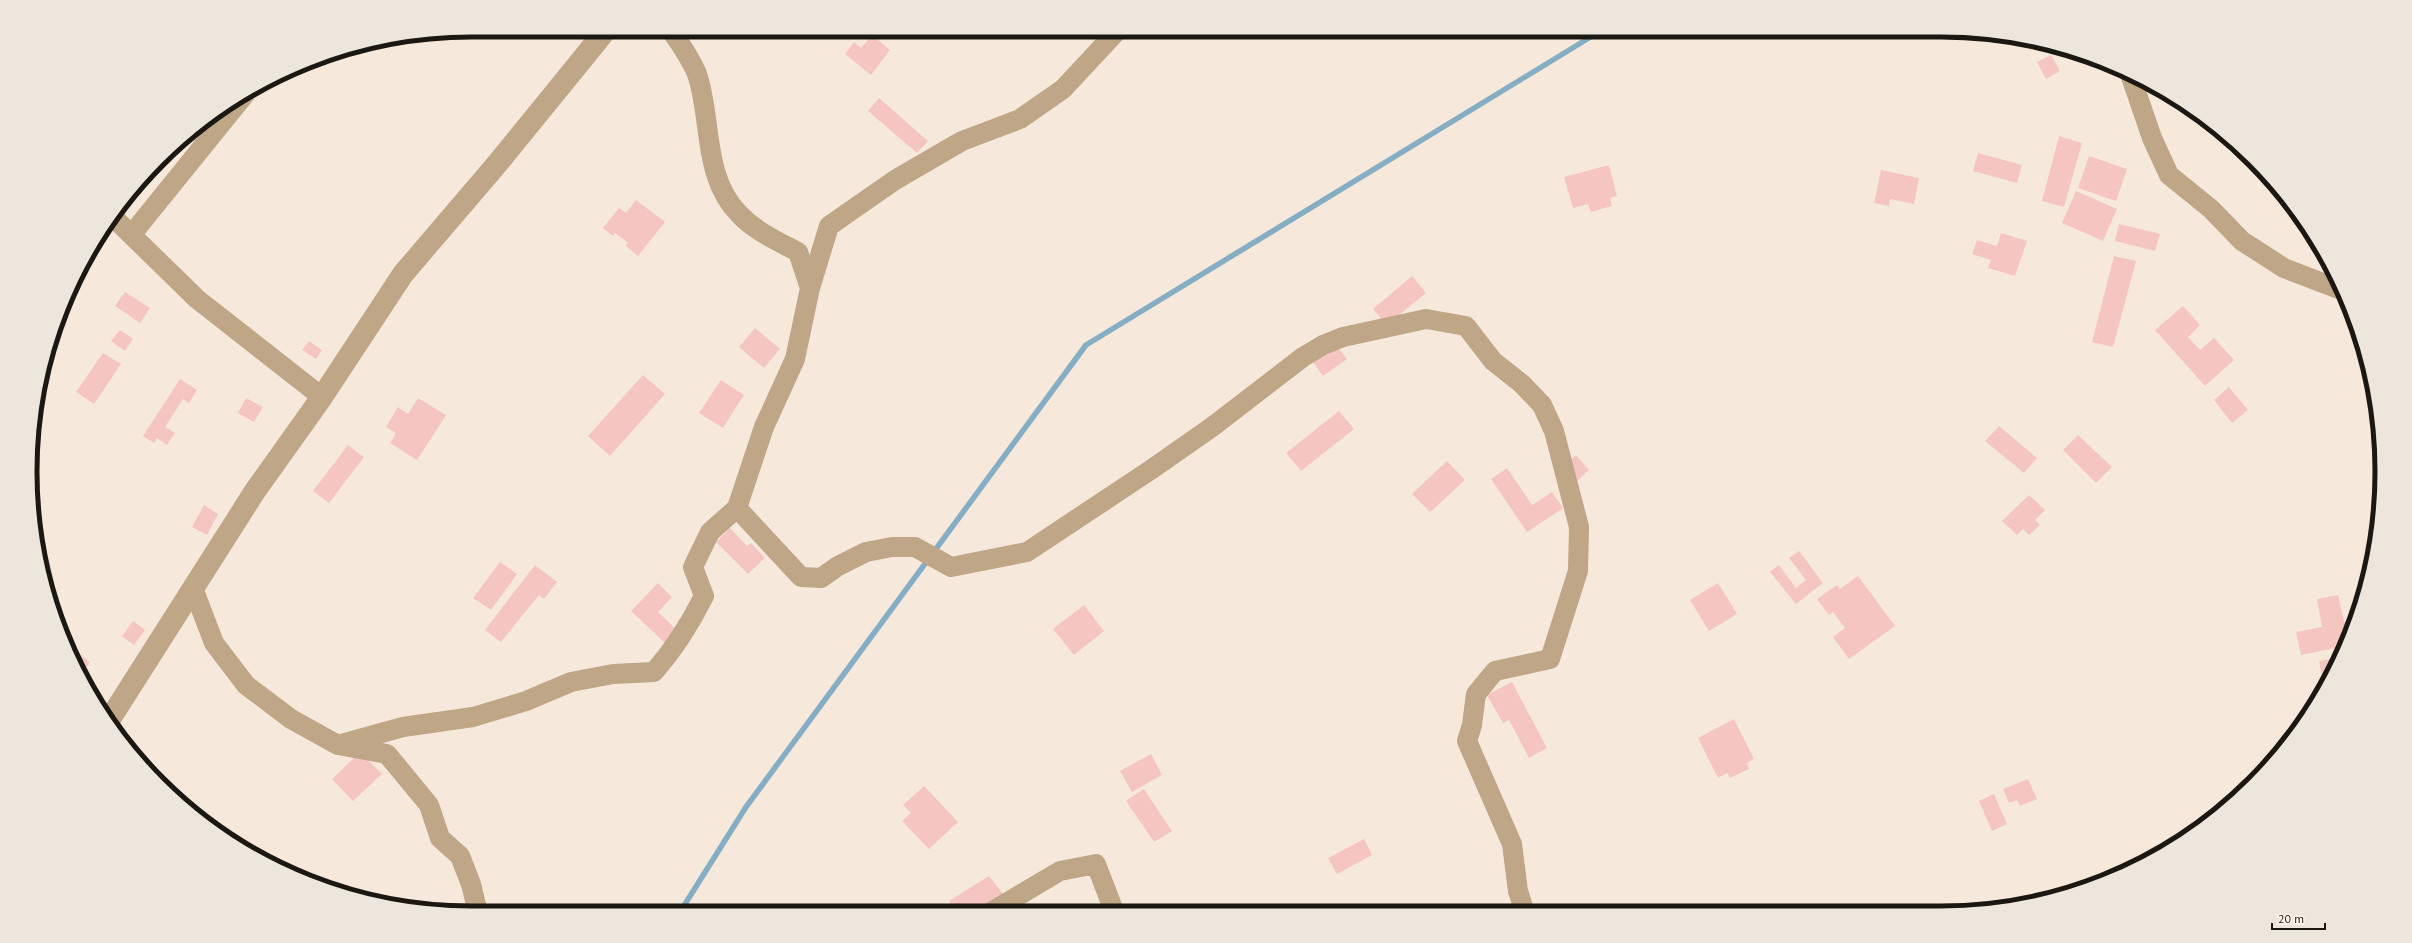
<svg xmlns="http://www.w3.org/2000/svg" width="2412" height="943" font-family="'PT Sans',sans-serif">
<rect width="100%" height="100%" fill="#f6e9db"/>
<g fill="none" stroke-linecap="round" stroke-linejoin="round">
<path stroke="#85adc4" stroke-width="5.5" d="M680 912 746 807 1086 345 1602 30"/>
</g>
<path fill="#f5c5c2" d="M872 35 890 50 871 75 845 54 854 42 861 48Z
M2024 41 2035 42 2025 45Z
M2051 55 2060 71 2046 79 2037 62Z
M879 98 928 141 917 153 868 111Z
M2059 136 2082 143 2064 207 2042 201Z
M1978 153 2022 165 2017 183 1973 171Z
M2089 156 2127 169 2116 201 2078 188Z
M1609 165 1617 196 1610 198 1612 206 1591 212 1588 204 1573 208 1564 177Z
M1881 170 1919 178 1914 204 1890 199 1889 206 1874 203Z
M2076 191 2117 209 2103 241 2062 223Z
M636 200 665 222 638 256 626 246 628 243 615 233 613 236 603 228 619 208 626 213Z
M2119 224 2160 234 2155 251 2115 241Z
M2001 233 2027 241 2015 276 1988 268 1991 260 1972 254 1977 240 1997 246Z
M2114 256 2136 261 2113 347 2092 342Z
M1412 276 1426 293 1387 325 1373 309Z
M125 292 150 308 140 323 115 306Z
M2183 306 2200 325 2188 337 2200 350 2214 338 2234 360 2205 386 2155 330Z
M755 328 780 349 764 368 739 347Z
M120 330 133 339 125 351 111 341Z
M309 341 322 350 316 359 302 350Z
M1336 345 1347 359 1323 376 1313 362Z
M103 353 121 364 94 404 76 392Z
M643 375 665 394 610 456 588 436Z
M180 379 197 390 189 403 183 399 165 427 175 433 167 445 157 438 154 443 143 436Z
M721 380 744 395 723 428 699 413Z
M2229 387 2248 410 2232 423 2214 400Z
M246 398 263 407 254 422 238 413Z
M418 398 446 415 417 460 390 443 396 433 386 427 398 407 408 414Z
M1339 411 1354 429 1301 471 1286 453Z
M1999 426 2037 458 2024 473 1985 441Z
M2078 435 2112 467 2096 483 2063 450Z
M348 445 364 457 329 503 313 491Z
M1576 455 1589 470 1576 482 1563 467Z
M1447 461 1465 480 1430 512 1412 494Z
M1507 468 1532 505 1552 492 1563 508 1527 532 1491 479Z
M2029 495 2045 510 2035 520 2040 525 2029 535 2023 529 2017 535 2002 521Z
M204 505 218 514 207 535 192 527Z
M730 528 747 546 751 543 765 558 748 574 716 542Z
M1799 551 1823 583 1796 604 1770 572 1779 565 1796 588 1806 580 1789 558Z
M500 562 517 574 491 610 473 598Z
M535 565 557 582 544 599 539 595 501 642 485 630Z
M1858 576 1895 626 1849 659 1833 637 1845 628 1833 612 1829 615 1817 599 1837 585 1840 589Z
M658 583 672 597 658 612 679 632 667 645 631 611Z
M1718 583 1737 614 1709 631 1690 600Z
M48 588 59 597 53 606 49 594Z
M2338 595 2344 622 2349 621 2351 629 2344 646 2301 655 2296 632 2322 627 2317 599Z
M2361 601 2355 617 2352 603Z
M1084 605 1104 631 1074 655 1053 629Z
M133 621 145 630 134 645 122 636Z
M77 653 90 662 83 672 73 658Z
M2340 657 2329 680 2323 681 2319 661Z
M1512 682 1547 748 1529 758 1509 720 1503 723 1487 695Z
M1734 719 1754 759 1747 763 1749 769 1730 778 1727 773 1718 778 1698 738Z
M360 752 382 774 353 801 332 779Z
M1151 754 1162 775 1132 792 1120 771Z
M2028 779 2037 799 2020 806 2017 800 2009 803 2003 789Z
M924 786 958 822 929 849 902 821 911 813 903 805Z
M1144 789 1172 831 1154 842 1126 801Z
M1994 794 2007 824 1992 831 1979 801Z
M1364 839 1372 855 1337 874 1328 858Z
M989 876 1003 894 979 912H957L949 901Z"/>
<g fill="none" stroke-linecap="round" stroke-linejoin="round">
<path stroke="#bea686" stroke-width="20" d="M671 30C680 44 693 61 698 77 712 123 703 177 739 214 755 231 777 241 798 252L810 288
M2130 74 2152 138 2169 175 2211 209 2242 241 2284 268 2341 290
M113 217 197 299 322 397
M132 234 246 93
M737 508 801 577 821 578 838 566 866 552 892 547H915L951 567 1027 552 1152 469 1212 427 1303 357 1323 345 1343 337 1426 319 1466 326 1493 361 1522 384 1542 405 1554 431 1579 527 1578 571 1550 659 1495 671 1476 694 1472 725 1467 741 1512 844 1518 891 1524 910
M193 588 214 643 246 685 291 719 338 745 387 754 429 805 440 838 460 856 471 884 478 913
M338 745 403 727 473 717 526 701 571 682 613 674 654 672C675 648 690 624 704 596L693 567 710 532 737 508 764 427 795 359 810 288 829 226 895 180 962 141 1020 119 1063 89 1118 30
M991 912 1060 871 1096 864 1114 911"/>
<path stroke="#bea686" stroke-width="22" d="M108 722 255 491 322 397 403 274 497 164 606 30"/>
</g>
<path d="M0 0H2412V943H0ZM471 37H1941A434 434 0 0 1 2375 471V472A434 434 0 0 1 1941 906H471A434 434 0 0 1 37 472V471A434 434 0 0 1 471 37Z" fill="#ede6dd" fill-rule="evenodd"/>
<path fill="none" stroke="#1b1712" stroke-width="5" d="M471 37H1941A434 434 0 0 1 2375 471V472A434 434 0 0 1 1941 906H471A434 434 0 0 1 37 472V471A434 434 0 0 1 471 37Z"/>
<path d="M2272 923v6h53v-6" fill="none" stroke="#1b1712" stroke-width="2"/>
<text x="2278" y="923" font-size="12" fill="#1b1712" stroke="#fff8ef" stroke-width="3" paint-order="stroke">20 m</text>
</svg>
